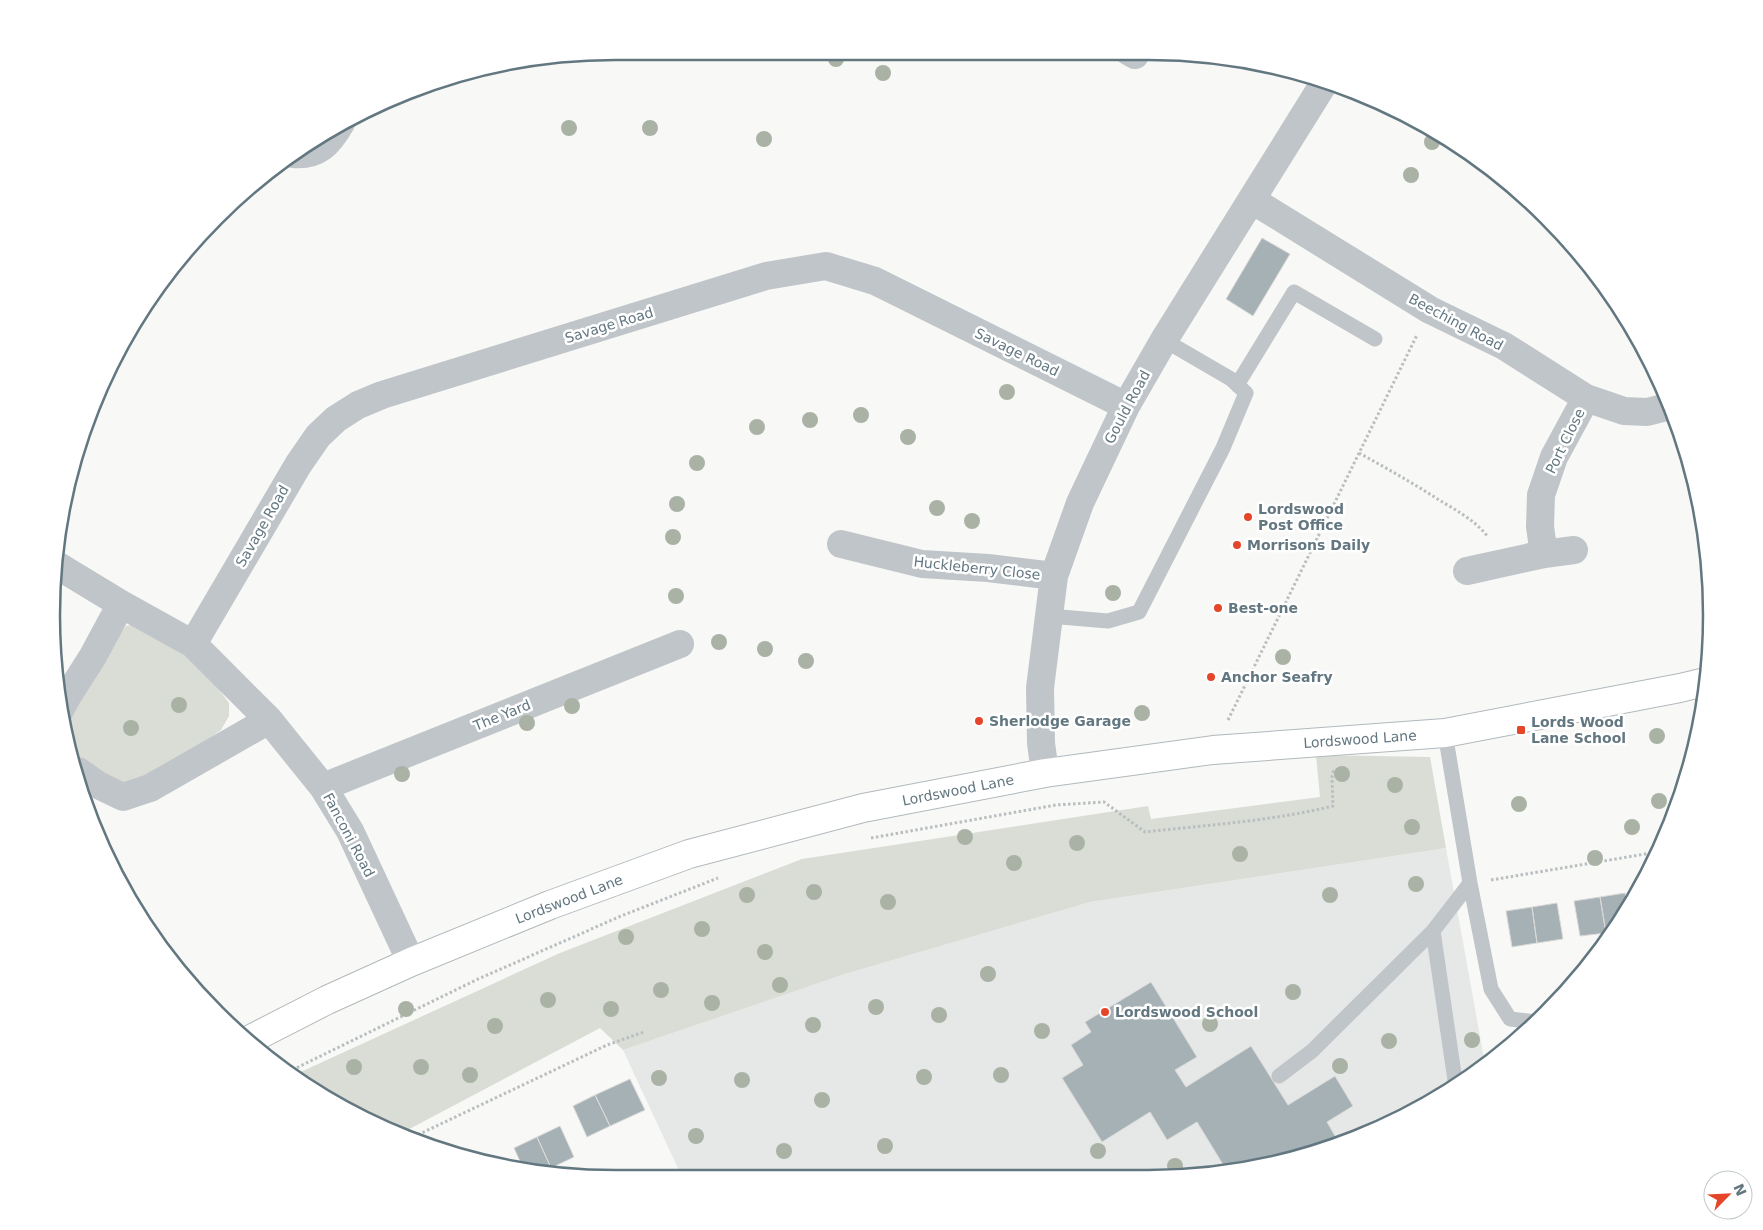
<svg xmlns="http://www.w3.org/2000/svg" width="1763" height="1230" font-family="'DejaVu Sans',sans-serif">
<rect width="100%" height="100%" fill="#f8f8f6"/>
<path fill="#e6e8e7" d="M1446 848 1485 1064 1461 1084 1398 1120 1258 1168 1148 1179H683L623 1050 845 974 1090 902Z"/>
<path fill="#d9ddd5" d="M134 624 191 659 218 688 229 703V716L221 730 198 747 134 781 117 786 89 769 80 757 65 730 69 718 121 632 126 626Z
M1316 755 1430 757 1446 848 1090 902 845 974 623 1050 600 1028 398 1135 302 1084 292 1076 560 953 802 859 1148 806 1151 819 1320 797Z"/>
<path fill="#a6b1b5" stroke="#dadad8" d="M1262 238 1290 254 1253 316 1226 299Z
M1625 893 1628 908 1614 931 1606 933 1600 897Z
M1600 897 1606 933 1580 936 1574 901Z
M1557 903 1563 939 1537 943 1532 907Z
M1532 907 1537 943 1512 947 1506 911Z
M1151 982 1197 1057 1175 1070 1186 1087 1251 1046 1288 1105 1335 1076 1353 1106 1327 1122 1338 1141 1258 1168 1227 1171 1197 1122 1167 1140 1150 1112 1102 1142 1062 1078 1083 1065 1071 1045 1091 1032 1085 1022Z
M630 1079 645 1110 610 1126 595 1095Z
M595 1095 610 1126 587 1137 573 1106Z
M1366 1125 1369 1130 1342 1139Z
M560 1126 574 1157 551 1168 537 1137Z
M537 1137 551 1168 543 1172 524 1170 514 1148Z"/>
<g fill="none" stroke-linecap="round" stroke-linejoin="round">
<g stroke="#b1b9bd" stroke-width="30">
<path id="secondary" d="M249 1040 327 1000 411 962 550 905 689 854 863 808 1045 773 1213 750 1445 733 1680 688 1705 682"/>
</g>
<path stroke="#b9bec0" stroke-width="3" stroke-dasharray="2.5 2.5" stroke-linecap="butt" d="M1359 453C1386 468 1413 483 1439 500 1456 510 1476 521 1488 537
M1228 720 1417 335
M871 838 1056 805 1104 802 1145 832C1208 825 1272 821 1333 806L1332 777 1334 769
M1491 880 1657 852
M288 1072 476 980 621 916 718 878
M409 1139 607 1045 644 1032"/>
<path stroke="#bfc5c8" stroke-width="15" d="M1237 385 1294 292 1375 339
M1049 616 1108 621 1139 612 1223 448 1246 393 1231 379 1164 340
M1445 733 1470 883 1491 989 1510 1019 1536 1022
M1433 931 1456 1087
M1279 1076 1312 1051 1433 931 1470 883"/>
<path stroke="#bfc5c8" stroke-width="28" d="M1128 51 1135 55
M293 154C318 156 329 144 341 123
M1252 200 1430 310 1504 346 1586 398 1624 411 1647 412 1671 406
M841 544 922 564 988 568 1054 576
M1544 554 1574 550
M55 564 121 604 193 644 269 720 323 787 350 831 411 962
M1467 571 1544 554 1540 527 1541 495 1554 457 1586 398
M193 644 298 465 318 436 336 419 358 405 382 395 766 276 826 266 875 281 1126 406
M60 710 67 697 93 656 121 604
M78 771 98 785 123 797 150 788 269 720
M1045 773 1041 743 1040 688 1054 576 1080 503 1126 406 1164 340 1326 80
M323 787 680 644"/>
<use href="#secondary" stroke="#fff" stroke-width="28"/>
</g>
<g fill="#a9b2a5">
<circle cx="836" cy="59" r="8"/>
<circle cx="883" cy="73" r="8"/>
<circle cx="569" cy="128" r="8"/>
<circle cx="650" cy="128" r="8"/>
<circle cx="764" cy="139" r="8"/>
<circle cx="1432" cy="142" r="8"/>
<circle cx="1411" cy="175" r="8"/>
<circle cx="1007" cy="392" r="8"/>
<circle cx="861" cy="415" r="8"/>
<circle cx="810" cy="420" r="8"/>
<circle cx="757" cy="427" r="8"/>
<circle cx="908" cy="437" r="8"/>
<circle cx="697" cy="463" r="8"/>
<circle cx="677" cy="504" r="8"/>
<circle cx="937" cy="508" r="8"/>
<circle cx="972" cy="521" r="8"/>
<circle cx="673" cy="537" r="8"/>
<circle cx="1113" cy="593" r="8"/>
<circle cx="676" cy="596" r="8"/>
<circle cx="719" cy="642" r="8"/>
<circle cx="765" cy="649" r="8"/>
<circle cx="1283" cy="657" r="8"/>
<circle cx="806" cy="661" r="8"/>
<circle cx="179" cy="705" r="8"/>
<circle cx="572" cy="706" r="8"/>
<circle cx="1142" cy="713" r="8"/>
<circle cx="527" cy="723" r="8"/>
<circle cx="131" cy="728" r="8"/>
<circle cx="1657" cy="736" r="8"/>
<circle cx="402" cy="774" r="8"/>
<circle cx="1342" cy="774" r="8"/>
<circle cx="1395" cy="785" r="8"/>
<circle cx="1659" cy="801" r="8"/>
<circle cx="1519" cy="804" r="8"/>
<circle cx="1412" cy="827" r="8"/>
<circle cx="1632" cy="827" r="8"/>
<circle cx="965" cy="837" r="8"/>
<circle cx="1077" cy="843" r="8"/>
<circle cx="1240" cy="854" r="8"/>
<circle cx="1595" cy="858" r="8"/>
<circle cx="1014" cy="863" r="8"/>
<circle cx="1416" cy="884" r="8"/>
<circle cx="814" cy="892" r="8"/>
<circle cx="747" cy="895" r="8"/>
<circle cx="1330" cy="895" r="8"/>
<circle cx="888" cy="902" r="8"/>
<circle cx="702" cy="929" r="8"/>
<circle cx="626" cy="937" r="8"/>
<circle cx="765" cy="952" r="8"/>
<circle cx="988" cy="974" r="8"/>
<circle cx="780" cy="985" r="8"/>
<circle cx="661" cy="990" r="8"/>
<circle cx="1293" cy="992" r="8"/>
<circle cx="548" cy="1000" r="8"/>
<circle cx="712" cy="1003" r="8"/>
<circle cx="876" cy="1007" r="8"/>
<circle cx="406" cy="1009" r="8"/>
<circle cx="611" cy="1009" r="8"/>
<circle cx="939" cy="1015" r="8"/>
<circle cx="1210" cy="1024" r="8"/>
<circle cx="813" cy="1025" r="8"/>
<circle cx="495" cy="1026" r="8"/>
<circle cx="1042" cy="1031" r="8"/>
<circle cx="1472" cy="1040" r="8"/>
<circle cx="1389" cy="1041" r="8"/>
<circle cx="1340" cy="1066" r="8"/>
<circle cx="354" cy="1067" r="8"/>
<circle cx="421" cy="1067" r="8"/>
<circle cx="470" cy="1075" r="8"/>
<circle cx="1001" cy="1075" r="8"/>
<circle cx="924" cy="1077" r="8"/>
<circle cx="659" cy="1078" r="8"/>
<circle cx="742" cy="1080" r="8"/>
<circle cx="822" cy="1100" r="8"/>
<circle cx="696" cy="1136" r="8"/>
<circle cx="885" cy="1146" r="8"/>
<circle cx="784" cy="1151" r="8"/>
<circle cx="1098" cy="1151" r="8"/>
<circle cx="1175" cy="1166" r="8"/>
</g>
<g fill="#e54529" stroke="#fff" stroke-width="2">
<circle cx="1248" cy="517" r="5"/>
<circle cx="1237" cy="545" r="5"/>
<circle cx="1218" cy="608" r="5"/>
<circle cx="1211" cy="677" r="5"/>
<circle cx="979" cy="721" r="5"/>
<rect x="1516" y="725" width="10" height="10" rx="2.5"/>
<circle cx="1105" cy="1012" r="5"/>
</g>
<g text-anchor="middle" stroke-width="5" stroke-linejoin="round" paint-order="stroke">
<g font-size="14" fill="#637781" stroke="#fff">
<text transform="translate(1456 322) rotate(28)" y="5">Beeching Road</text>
<text transform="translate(609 325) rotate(-17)" y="5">Savage Road</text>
<text transform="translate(1017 352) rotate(26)" y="5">Savage Road</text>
<text transform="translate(1127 407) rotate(-62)" y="5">Gould Road</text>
<text transform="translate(1565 441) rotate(-64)" y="5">Port Close</text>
<text transform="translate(262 526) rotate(-60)" y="5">Savage Road</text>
<text transform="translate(977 568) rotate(6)" y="5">Huckleberry Close</text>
<text transform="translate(502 715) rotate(-22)" y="5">The Yard</text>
<text transform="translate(1360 739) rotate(-4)" y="5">Lordswood Lane</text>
<text transform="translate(958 790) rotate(-11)" y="5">Lordswood Lane</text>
<text transform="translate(349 835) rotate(62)" y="5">Fanconi Road</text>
<text transform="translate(569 899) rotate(-21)" y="5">Lordswood Lane</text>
</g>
<g font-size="14" font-weight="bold" fill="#637781" stroke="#fff" text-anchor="start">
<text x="1258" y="514">Lordswood<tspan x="1258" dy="16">Post Office</tspan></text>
<text x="1247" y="550">Morrisons Daily</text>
<text x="1228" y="613">Best-one</text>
<text x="1221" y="682">Anchor Seafry</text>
<text x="989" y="726">Sherlodge Garage</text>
<text x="1531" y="727">Lords Wood<tspan x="1531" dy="16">Lane School</tspan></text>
<text x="1115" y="1017">Lordswood School</text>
</g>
</g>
<path d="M0 0H1763V1230H0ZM615 60H1148A555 555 0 0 1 1703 615V615A555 555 0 0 1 1148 1170H615A555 555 0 0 1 60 615V615A555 555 0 0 1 615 60Z" fill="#fff" fill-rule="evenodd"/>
<path fill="none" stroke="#637781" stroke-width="2.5" d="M615 60H1148A555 555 0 0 1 1703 615V615A555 555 0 0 1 1148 1170H615A555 555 0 0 1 60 615V615A555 555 0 0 1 615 60Z"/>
<g transform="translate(1728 1195) rotate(66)"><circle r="24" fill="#ffffff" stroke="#c1c9cd"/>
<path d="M0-4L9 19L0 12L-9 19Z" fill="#e54529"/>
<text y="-8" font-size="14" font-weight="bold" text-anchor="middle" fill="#637781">N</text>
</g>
</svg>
